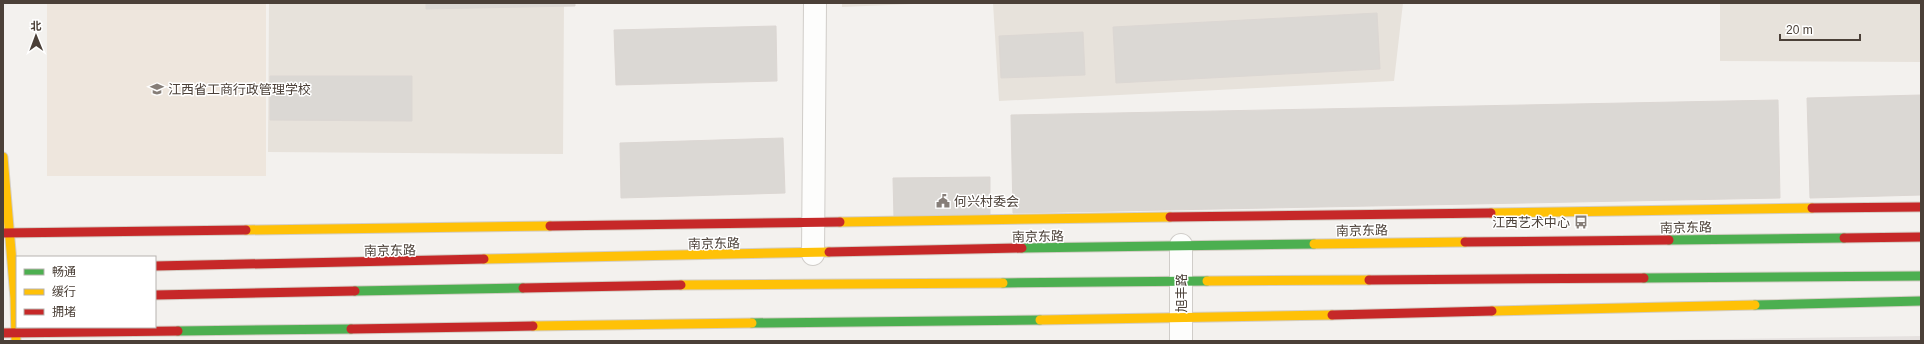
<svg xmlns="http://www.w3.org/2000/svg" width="1924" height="344" font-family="Helvetica,'Noto Sans SC',sans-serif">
<rect width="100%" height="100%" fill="#f3f1ee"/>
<path fill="#e7e2db" d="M269 3H564L563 154 268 152Z
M842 3H936L842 7Z
M993 3H1403L1394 81 999 101Z
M1720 3H1921V62L1720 61Z"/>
<path fill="#eee6dd" d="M47 3H266V176H47Z"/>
<path fill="#e5e1df" d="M1921 336V341H1605Z"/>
<path fill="#dbd8d4" stroke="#dcd7d3" d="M426 3H575V6L426 9Z
M1377 13 1380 69 1116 83 1113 27Z
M776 26 777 81 616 85 614 30Z
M1083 32 1085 75 1001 78 999 36Z
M270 76H412V121L270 120Z
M1921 95V195L1810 198 1807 98Z
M1778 100 1780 198 1013 213 1011 115Z
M783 138 785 193 621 198 620 143Z
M990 177V217L894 218 893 178Z"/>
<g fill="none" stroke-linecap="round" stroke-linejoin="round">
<g stroke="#d0cdc9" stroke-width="24">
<path id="street" d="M813 254 815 3
M1181 341V245"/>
</g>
<g stroke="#d4cec5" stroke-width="11">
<path id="fast" d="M1669 240 1844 238
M1022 248 1314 244
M1644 278 1921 276
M1003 283 1207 281
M355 291 523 288
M1755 305 1921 301
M752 323 1040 320
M178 331 351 329"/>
</g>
<g stroke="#d4cec5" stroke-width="11">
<path id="slow" d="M3 157 15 298 16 341
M1491 213 1812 208
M840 222 1170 217
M246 230 550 226
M1314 244 1465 242
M484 259 829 252
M1207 281 1369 280
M681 285 1003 283
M1492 311 1755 305
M1040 320 1332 315
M533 326 752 323"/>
</g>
<g stroke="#d4cec5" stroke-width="11">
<path id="jam" d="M1812 208 1921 207
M1170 217 1491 213
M550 226 840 222
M3 233 246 230
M1844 238 1921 237
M1465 242 1669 240
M829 252 1022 248
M155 266 484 259
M1369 280 1644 278
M523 288 681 285
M155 295 355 291
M1332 315 1492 311
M351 329 533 326
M3 333 178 331"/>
</g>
<use href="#street" stroke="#fdfdfc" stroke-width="22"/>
<use href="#fast" stroke="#4caf50" stroke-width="9"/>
<use href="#slow" stroke="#ffc107" stroke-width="9"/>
<use href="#jam" stroke="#c62828" stroke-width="9"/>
</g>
<defs>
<g id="university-bare" transform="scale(1.08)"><path d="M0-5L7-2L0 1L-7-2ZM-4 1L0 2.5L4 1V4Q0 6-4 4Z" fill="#867e78" stroke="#fff" stroke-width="2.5" paint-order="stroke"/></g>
<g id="civic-bare" transform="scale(1.08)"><path d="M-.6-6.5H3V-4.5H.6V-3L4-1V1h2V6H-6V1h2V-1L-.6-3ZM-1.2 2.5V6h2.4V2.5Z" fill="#867e78" stroke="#fff" stroke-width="2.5" paint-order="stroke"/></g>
<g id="bus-bare" transform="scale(1.08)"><path d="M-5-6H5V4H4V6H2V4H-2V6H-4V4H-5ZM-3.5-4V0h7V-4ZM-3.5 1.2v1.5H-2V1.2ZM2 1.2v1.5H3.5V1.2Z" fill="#867e78" stroke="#fff" stroke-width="2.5" paint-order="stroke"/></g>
</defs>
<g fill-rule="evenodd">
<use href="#university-bare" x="157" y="89"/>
<use href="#civic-bare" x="943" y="201"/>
<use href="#bus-bare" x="1581" y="222"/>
</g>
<g text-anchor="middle" stroke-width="3" stroke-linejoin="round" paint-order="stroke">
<g font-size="13" fill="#4b4038" stroke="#fff" text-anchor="start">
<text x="168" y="94">江西省工商行政管理学校</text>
<text x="954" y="206">何兴村委会</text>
<text x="1570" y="227" text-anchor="end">江西艺术中心</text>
</g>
<g font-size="13" fill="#4b4038" stroke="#fff">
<text transform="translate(1686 227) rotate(-1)" y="5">南京东路</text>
<text transform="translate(1362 230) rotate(-1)" y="5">南京东路</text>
<text transform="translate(1038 236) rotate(-1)" y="5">南京东路</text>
<text transform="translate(714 243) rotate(-1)" y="5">南京东路</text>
<text transform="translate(390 250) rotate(-1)" y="5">南京东路</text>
<text transform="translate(1181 293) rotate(-90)" y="5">旭丰路</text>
</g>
</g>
<rect width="1924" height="344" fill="none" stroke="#4b4038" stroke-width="8"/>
<rect x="16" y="256" width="140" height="72" fill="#ffffff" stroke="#b7b3af"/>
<rect x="24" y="269" width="20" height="6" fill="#4caf50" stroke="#b7b3af"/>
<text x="52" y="276" font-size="12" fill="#4b4038">畅通</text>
<rect x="24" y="289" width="20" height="6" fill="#ffc107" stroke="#b7b3af"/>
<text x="52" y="296" font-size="12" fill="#4b4038">缓行</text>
<rect x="24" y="309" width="20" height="6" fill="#c62828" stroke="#b7b3af"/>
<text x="52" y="316" font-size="12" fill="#4b4038">拥堵</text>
<g transform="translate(36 36) rotate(359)" stroke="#ffffff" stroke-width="3" paint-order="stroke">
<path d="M0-3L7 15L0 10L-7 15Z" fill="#4b4038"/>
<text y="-6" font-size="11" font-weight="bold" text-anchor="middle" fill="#4b4038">北</text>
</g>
<path d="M1780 34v6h80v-6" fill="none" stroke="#4b4038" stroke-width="2"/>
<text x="1786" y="34" font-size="12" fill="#4b4038" stroke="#ffffff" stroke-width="3" paint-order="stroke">20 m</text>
</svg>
